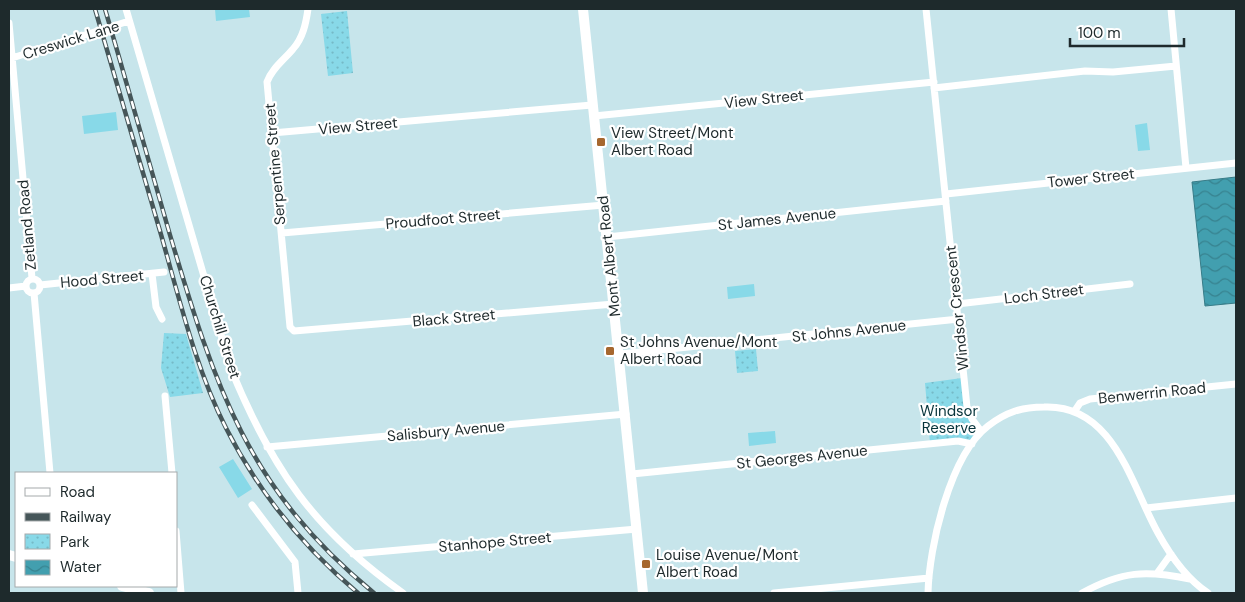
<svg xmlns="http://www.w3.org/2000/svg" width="1245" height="602" font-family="'DM Sans',sans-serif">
<defs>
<pattern id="park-dots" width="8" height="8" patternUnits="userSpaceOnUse" patternTransform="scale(1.25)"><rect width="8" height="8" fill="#88d9e8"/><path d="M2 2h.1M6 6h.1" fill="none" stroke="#75bac7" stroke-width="1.8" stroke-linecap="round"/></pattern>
<pattern id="water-waves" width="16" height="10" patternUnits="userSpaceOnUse" patternTransform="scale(1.25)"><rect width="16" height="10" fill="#429faf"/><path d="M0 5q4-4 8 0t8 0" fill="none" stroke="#37828f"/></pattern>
</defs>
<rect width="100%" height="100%" fill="#c7e5eb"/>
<path fill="url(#park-dots)" d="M347 11 353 73 328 76 321 14Z
M164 333 186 334 203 393 170 397 161 368Z
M756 349 758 371 737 373 735 351Z
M962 378 966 406 980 431 970 442 930 443 925 383Z"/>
<path fill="#88d9e8" d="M215 9H249L250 17 216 21Z
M116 112 118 130 84 134 82 116Z
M1147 123 1150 150 1138 151 1135 125Z
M754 284 755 296 728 299 727 287Z
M775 431 776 443 749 446 748 433Z
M233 459 252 489 238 498 219 467Z"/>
<path fill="url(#water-waves)" stroke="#377c88" d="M1236 177V303L1205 306 1192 182Z"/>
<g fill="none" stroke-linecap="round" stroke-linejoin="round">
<path stroke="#fff" stroke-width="7" d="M126 9 231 369C272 469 314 530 403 593
M308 9C306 23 303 38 293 49 284 60 272 68 267 82L290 327 294 331 614 304
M926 9 967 407 972 419 981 431
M1171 9 1186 168
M9 23 32 278
M12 58 129 21
M934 88 1085 71 1113 72 1176 66
M594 116 934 82
M272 133 592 105
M946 194 1236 163
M282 233 604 205
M607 237 946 201
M152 274 156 307 162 319
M26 286a7 7 0 1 1 14 0a7 7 0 1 1-14 0Z
M40 285 164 272
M9 288 26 286
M34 293 50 473
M957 304 1130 284
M620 354 959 319
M165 396 172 473
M1074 412 1080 403 1090 399 1236 384
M267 447 626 414
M632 474 958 441 972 444
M252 505 295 562 298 593
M1146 508 1236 498
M176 531 181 593
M353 554 637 529
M1158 572 1171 554
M774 593 929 578
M928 593C929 547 950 455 988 426 1006 412 1022 407 1044 407 1114 404 1131 485 1158 533 1170 555 1187 579 1208 593
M1082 593C1122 571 1146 570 1190 579"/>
<path stroke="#fff" stroke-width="10" d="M583 9 643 593
M9 555 16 557
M122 586 149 593"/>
<g stroke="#465659" stroke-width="4.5">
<path id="rail" d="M95 9C117 83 138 157 160 231 179 297 195 367 226 428 258 491 304 548 358 593
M105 9C127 84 148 159 170 235 215 386 247 489 374 593"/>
</g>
<use href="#rail" stroke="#fff" stroke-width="2.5" stroke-dasharray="8" stroke-linecap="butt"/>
</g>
<g fill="#a6672e" stroke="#fff" stroke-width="2">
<rect x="596" y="137" width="10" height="10" rx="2.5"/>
<rect x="605" y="346" width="10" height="10" rx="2.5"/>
<rect x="641" y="559" width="10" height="10" rx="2.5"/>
</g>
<g text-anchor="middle" stroke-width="4.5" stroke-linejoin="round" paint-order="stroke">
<g font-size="15" fill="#1e2a2c" stroke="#fff">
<text transform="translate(71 40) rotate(-17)" y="5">Creswick Lane</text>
<text transform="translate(764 99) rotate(-6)" y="5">View Street</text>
<text transform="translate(358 126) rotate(-5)" y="5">View Street</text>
<text transform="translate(275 164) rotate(-95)" y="5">Serpentine Street</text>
<text transform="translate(1091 178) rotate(-6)" y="5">Tower Street</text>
<text transform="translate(443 219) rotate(-5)" y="5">Proudfoot Street</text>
<text transform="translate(777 219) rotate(-6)" y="5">St James Avenue</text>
<text transform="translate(27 225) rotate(-95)" y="5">Zetland Road</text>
<text transform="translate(609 256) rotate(-96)" y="5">Mont Albert Road</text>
<text transform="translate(102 279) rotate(-5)" y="5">Hood Street</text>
<text transform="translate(1044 294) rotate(-7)" y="5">Loch Street</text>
<text transform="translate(957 308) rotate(-96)" y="5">Windsor Crescent</text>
<text transform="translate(454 318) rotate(-5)" y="5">Black Street</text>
<text transform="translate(220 327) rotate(73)" y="5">Churchill Street</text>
<text transform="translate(849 331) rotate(-6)" y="5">St Johns Avenue</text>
<text transform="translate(1152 393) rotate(-6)" y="5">Benwerrin Road</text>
<text transform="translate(446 431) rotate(-5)" y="5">Salisbury Avenue</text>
<text transform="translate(802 457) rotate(-6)" y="5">St Georges Avenue</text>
<text transform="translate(495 542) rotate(-5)" y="5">Stanhope Street</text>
</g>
<g font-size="15" fill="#1e2a2c" stroke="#fff" text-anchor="start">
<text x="611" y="138">View Street/Mont<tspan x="611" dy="17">Albert Road</tspan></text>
<text x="620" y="347">St Johns Avenue/Mont<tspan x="620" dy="17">Albert Road</tspan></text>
<text x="656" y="560">Louise Avenue/Mont<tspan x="656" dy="17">Albert Road</tspan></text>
</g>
<g font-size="15" fill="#07343b" stroke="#fff">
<text x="949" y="416">Windsor<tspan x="949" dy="17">Reserve</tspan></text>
</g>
</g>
<rect width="1245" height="602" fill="none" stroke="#1e2a2c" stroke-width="20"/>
<rect x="15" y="472" width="162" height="115" fill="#ffffff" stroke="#a5aaab"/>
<rect x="25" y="488" width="25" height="8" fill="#ffffff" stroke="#a5aaab"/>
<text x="60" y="497" font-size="15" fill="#1e2a2c">Road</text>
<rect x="25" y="513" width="25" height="8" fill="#465659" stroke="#a5aaab"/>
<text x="60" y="522" font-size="15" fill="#1e2a2c">Railway</text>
<rect x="25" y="534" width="25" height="15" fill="url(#park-dots)" stroke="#a5aaab"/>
<text x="60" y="547" font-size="15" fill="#1e2a2c">Park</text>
<rect x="25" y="560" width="25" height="15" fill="url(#water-waves)" stroke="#a5aaab"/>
<text x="60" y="572" font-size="15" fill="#1e2a2c">Water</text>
<path d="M1070 38v8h114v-8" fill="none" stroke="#1e2a2c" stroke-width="2.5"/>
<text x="1078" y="38" font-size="15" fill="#1e2a2c" stroke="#ffffff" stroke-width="4" paint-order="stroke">100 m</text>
</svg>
